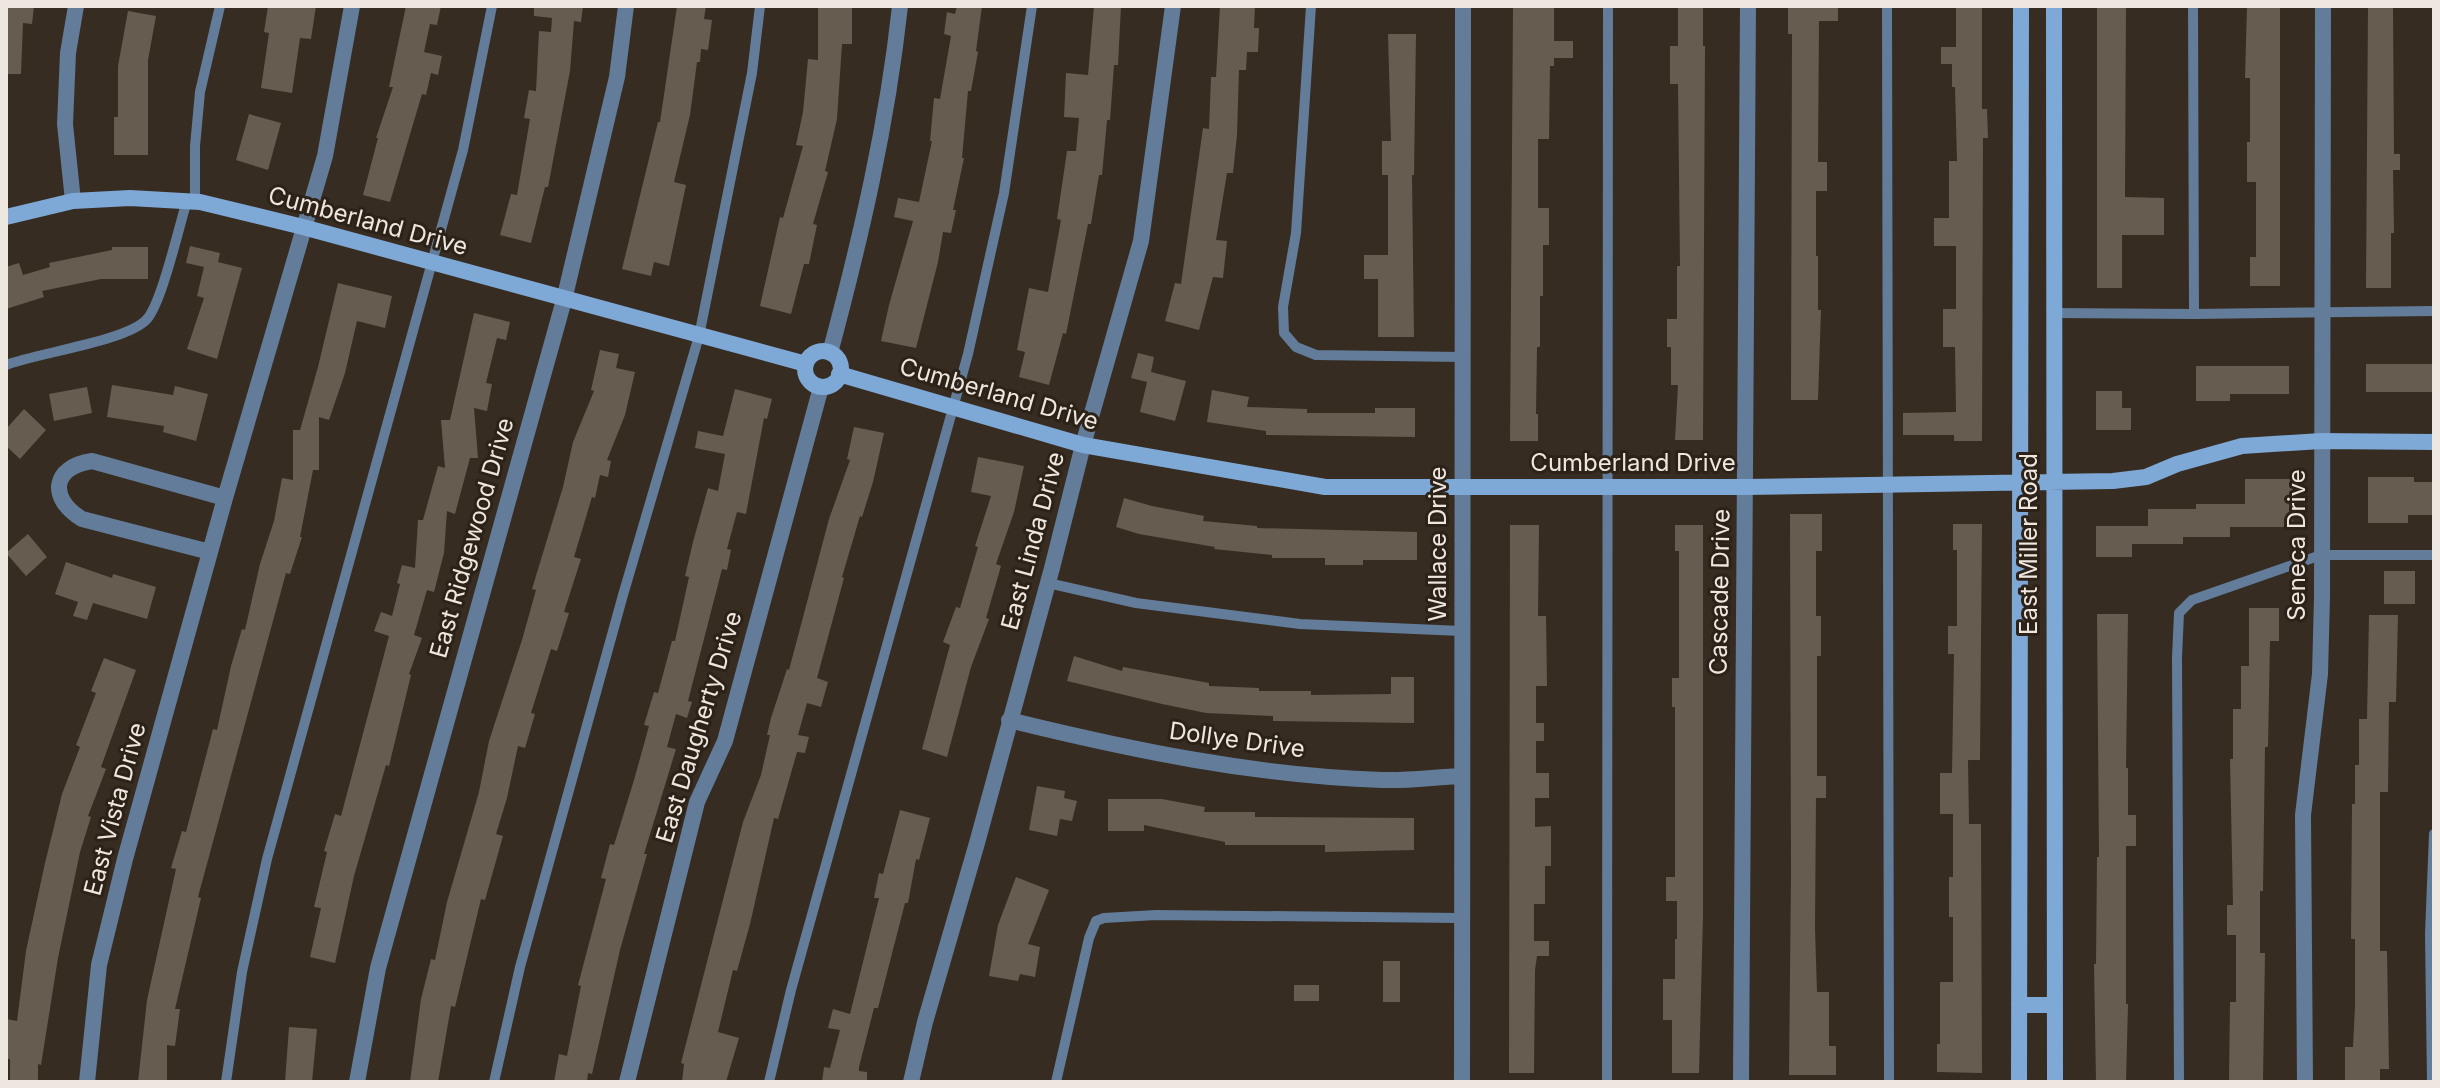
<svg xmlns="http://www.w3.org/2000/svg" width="2440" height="1088" font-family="Inter,sans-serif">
<rect width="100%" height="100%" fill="#362c21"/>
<path fill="#675c50" d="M6 6H34L32 24 23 23 21 74H6Z
M268 6H316L311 39 300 38 292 93 261 88 269 33 264 32Z
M406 6H441L437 25 430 24 424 52 442 56 438 75 431 73 426 95 422 94 390 202 363 195 378 138H376L393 87H389Z
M534 6H583L581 22 574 21 570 71 548 187H545L531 243 500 235 511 194 517 195 530 119 524 118 529 90 536 91 539 31 551 32 552 18 534 16Z
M677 6H706L704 19 712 20 708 50 701 49 700 62H697L690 115 674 182 686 185 669 266 654 262 651 276 622 269 658 122H660Z
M957 6H982L976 51 978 52 971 91H968L962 158H964L953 210H956L951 233 943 232 938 262 916 348 881 341 889 305 913 221 894 217 898 198 919 202 932 141H930L934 98 940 99 951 36 944 34 947 12 955 14Z
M1094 6H1121L1118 65H1114L1110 120H1107L1102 175H1099L1091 224H1088L1066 334 1063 333 1049 385 1019 377 1025 352 1017 350 1029 288 1048 292 1061 220 1057 219 1067 151H1076L1079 118 1064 117 1066 73 1088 75Z
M1220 6H1255L1254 28H1259L1258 52H1247L1246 70H1239L1237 135 1233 173H1227L1216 240 1227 241 1223 278 1213 277 1199 330 1165 321 1175 283 1181 284 1203 128 1209 129 1211 77H1216Z
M1513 6H1554V41H1573V58H1554V66H1550L1549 139H1538V208H1549V245H1543V296H1540V347H1537L1536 414H1538V441H1510Z
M1678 6H1703V46H1705L1703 440H1675L1678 385H1671V347H1667V319H1677V266H1680L1678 84H1670V46H1678Z
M1788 6H1838V21H1819L1818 162H1827V191H1816V256H1818V310H1821L1818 400H1791L1792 34H1788Z
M1956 6H1982V109H1987L1988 138H1983L1982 441H1954V435H1903V413L1956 412 1955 347H1943V309H1956V246H1934V218H1949V161H1957L1955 87H1952V64H1941V47H1956Z
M2097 6H2126L2125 197 2164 198V235H2122V288H2097Z
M2247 6H2280V286H2250V257H2256V182H2247V142H2250V78H2245Z
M2368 6H2393L2394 154H2400V170H2393L2394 233H2391V288H2366Z
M818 7H852V44H842L837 119 825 171 828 172 813 224 817 225 809 264H804L791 314 760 306 780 217 783 218 803 146 796 145 803 112 808 59 818 60Z
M128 11 156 16 148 60V155H114V117H118V66Z
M1388 34H1416L1414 175H1412L1414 337H1378V279H1364V255H1388V175H1382V141H1391Z
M249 114 281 123 268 170 236 160Z
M190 246 220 253 218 262 242 268 217 359 187 349 204 298 197 296 204 267 186 263Z
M112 247H148V279H101L42 291 44 297 6 309V267L19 263 23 275 50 267 49 263 112 250Z
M338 283 392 296 385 328 357 321 345 373 329 420 319 417V470H313L300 537H302L290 574 286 573 198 897 201 898 175 1009H180L175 1046 167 1045V1082H138L147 1000 176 869 171 868 182 831 186 832 213 729 217 730 231 666 242 629 245 630 260 564 274 521 282 478 293 480V430H300L318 367Z
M474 313 510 322 506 340 497 338 486 383 492 384 487 411 474 408 478 458H470L455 514 447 511 444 553 434 592 427 590 414 635 422 638 409 674 411 675 389 766 386 765 354 876 335 963 310 957 321 908 314 907 327 852 324 851 335 814 341 816 389 636 374 631 381 612 392 616 400 584 397 583 402 565 415 568 418 520H423L438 466 445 468 441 420H450Z
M600 350 619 354 616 368 635 372 625 415 607 460 611 461 608 477 600 475 595 498 592 497 574 557 581 559 564 612 569 613 557 651 551 649 531 713 535 714 525 748 518 746 507 798 496 834 503 836 485 900 481 899 455 1007 451 1006 438 1082H410L421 999 431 959 435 960 447 902 479 792 489 741 522 640 536 590 532 589 563 487 573 442 594 391 591 390Z
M1138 353 1154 357 1151 372 1186 381 1175 421 1140 412 1147 382 1131 378Z
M2366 364H2434V392H2366Z
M2196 366H2289V394H2230V401H2196Z
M112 385 173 395 175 386 208 394 196 441 163 432 164 426 107 417Z
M87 387 92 413 54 421 49 394Z
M735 389 772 399 767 419 764 418 746 514 737 512 727 549 731 550 727 570 722 569 688 701 692 702 687 718 676 714 667 747 676 749 644 854H647L620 950 592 1074 588 1073 587 1082H554L559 1054 567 1056 581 986 578 985 606 879 601 878 610 844 614 845 634 780 649 726 644 725 654 692 658 693 672 641H675L689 577 685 576 693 542 708 488 718 491 725 454 695 448 698 431 723 436Z
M1212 390 1249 397 1247 407 1307 409V413H1375V408H1415V437L1266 435V431L1207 422Z
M2096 391H2122V408H2131V430H2096Z
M24 409 46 430 20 459 6 446V429Z
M854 427 884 433 873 482 862 517 860 516 842 577 844 578 817 678 828 682 821 707 807 703 798 735 809 737 805 753 797 752 778 819 774 818 750 924 737 971 733 970 718 1032 739 1038 726 1082H682L684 1064 681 1063 743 822 761 775 770 735H767L771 718 787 669 789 670 829 519 850 460 847 459Z
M978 457 1024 466 1014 512 996 564 1001 566 986 618 989 619 971 667 947 757 922 749 950 645 943 642 956 607 960 608 978 547 975 546 991 496 971 492Z
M2368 477H2414V482H2434V515H2408V523H2368Z
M2245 479H2293V527H2230V537H2183V544H2132V557H2096V526H2148V509H2196V504H2245Z
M1124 498 1152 506 1204 516 1203 521 1257 526V528L1417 532V560H1363V565H1325V558H1272V555L1214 549 1215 547 1139 534 1116 527Z
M1790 514H1822V551H1816V616H1821V656H1817V776H1826V798H1816L1815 928 1817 992H1829V1046H1836V1075H1789L1791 875Z
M1953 524H1982L1980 760H1968L1969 824H1981L1982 1073 1937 1072V1044H1940V982H1953V917H1949V877H1953V814H1940V773H1952L1954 654H1948V626H1957V550H1953Z
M1510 525H1539L1538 616H1546L1547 686H1536V723H1544V741H1536V773H1549V798H1535V827L1551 826V866H1545V904H1534V941H1549V956H1537L1535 970 1534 1073H1509Z
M1675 525H1703V916L1699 1073H1672V1020H1663V979H1675V939H1677V901H1666V877H1675V707H1672V678H1679V551H1675Z
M28 534 47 557 26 576 6 553Z
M66 562 112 578 113 574 156 587 147 619 93 603 87 620 73 616 78 602 55 594Z
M2384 571H2415V604H2384Z
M2249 608H2279V641H2270L2268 747H2265L2263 891H2260V953H2265L2263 1081H2229L2230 1002H2236V935H2227V905H2233L2230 759H2233V709H2241V666H2249Z
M2097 614H2128L2126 768H2128V815H2136V846H2126V1004H2128L2126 1082H2096L2094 964H2096L2097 857H2099Z
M2369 615H2398L2396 702H2389L2388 792H2380V951H2387L2389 1069H2380V1082H2345V1047H2353L2355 1006V939H2351L2352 804H2355V765H2359V719H2367Z
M1074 656 1122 671 1123 667 1209 683V686L1259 688V691H1311V695L1391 694V677H1414V723L1273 721V716L1206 713 1162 704 1067 681Z
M104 658 136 670 101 767 106 769 88 816 91 817 80 852 58 958 41 1065 38 1064V1082H10V1059H6V1019L17 1021 26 951 45 863 62 794 80 747 76 745 96 693 91 691Z
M1037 786 1065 791 1064 798 1077 801 1072 821 1060 819 1057 836 1029 830Z
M1108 799H1162L1205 807 1204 812H1255V817L1414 818V850L1325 852V845H1225V842L1144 825V831H1108Z
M900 810 930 818 919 860 916 859 908 903H905L878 1008H874L859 1067V1071L867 1072V1082H822L824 1067 830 1068 840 1030 828 1028 833 1009 850 1014 879 898H874L879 873 883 874Z
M1016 877 1049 890 1028 944 1040 947 1035 977 1020 974 1018 981 989 976 998 925Z
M1383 961H1400V1002H1383Z
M1294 985H1319V1001H1294Z
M289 1027 317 1029 312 1082H285Z"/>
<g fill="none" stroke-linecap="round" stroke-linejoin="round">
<path stroke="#627c99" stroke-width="10" d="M1311 6 1296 233 1283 307 1284 333 1296 347 1316 355 1462 357
M1887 6 1889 1082
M2193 6 2194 314
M195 202V146L200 92 220 6
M2054 313 2194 314 2434 311
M6 365C37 353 128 341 147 319 162 302 179 226 187 201
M1048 583 1136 603 1300 624 1461 631
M226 1082 242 972 267 859 463 150 492 6
M494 1082 520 967 623 595 699 336 752 73 760 6
M769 1082 791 990 968 354 1004 193 1032 6
M1056 1082 1089 938 1096 921 1104 918 1156 915 1461 918
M1607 1082 1608 6
M2179 1082 2177 657 2179 613 2192 600 2321 555H2434
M2432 1082 2430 934 2434 834"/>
<path stroke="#627c99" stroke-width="16" d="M73 201 65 124 68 53 76 6
M830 353C861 237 887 126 900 6
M210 552 82 519C48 498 52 467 92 461L225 498
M1009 720C1131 750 1256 776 1382 780 1408 781 1435 777 1461 776
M87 1082 99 965 125 859 225 498 325 156 352 6
M357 1082 378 968 564 300 617 77 626 6
M627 1082 697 802 725 741 821 387
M911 1082 925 1022 977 843 1052 568 1083 445 1141 241 1173 6
M1462 1082 1463 6
M1741 1082 1748 6
M2305 1082 2303 815 2320 674 2322 598 2323 6"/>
<path stroke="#7ea8d6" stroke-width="16" d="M2054 6 2055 1082
M6 217 73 201 130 198 200 202 303 227 806 364
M805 369a18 18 0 1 1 36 0a18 18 0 1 1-36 0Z
M839 374 1083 445 1325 487H1745L2113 481 2146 477 2177 464 2242 446 2321 441 2434 442
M2019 1005H2055
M2019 1082 2021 6"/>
</g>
<g text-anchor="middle" stroke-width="6" stroke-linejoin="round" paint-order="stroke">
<g font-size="24" fill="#eee7e0" stroke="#2c2218">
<text transform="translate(368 221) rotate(15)" y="8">Cumberland Drive</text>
<text transform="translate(999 394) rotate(16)" y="8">Cumberland Drive</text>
<text x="1633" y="471">Cumberland Drive</text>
<text transform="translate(472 538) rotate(-74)" y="8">East Ridgewood Drive</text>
<text transform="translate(1033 541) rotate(-75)" y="8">East Linda Drive</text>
<text transform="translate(1438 544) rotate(-90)" y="8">Wallace Drive</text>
<text transform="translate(2029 544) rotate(-90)" y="8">East Miller Road</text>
<text transform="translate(2297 545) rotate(-90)" y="8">Seneca Drive</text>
<text transform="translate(1720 592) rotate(-89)" y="8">Cascade Drive</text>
<text transform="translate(699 727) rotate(-73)" y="8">East Daugherty Drive</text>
<text transform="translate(1237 740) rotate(8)" y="8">Dollye Drive</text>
<text transform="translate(115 809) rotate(-75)" y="8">East Vista Drive</text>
</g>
</g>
<rect width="2440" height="1088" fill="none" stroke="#eee7e0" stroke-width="16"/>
</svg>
